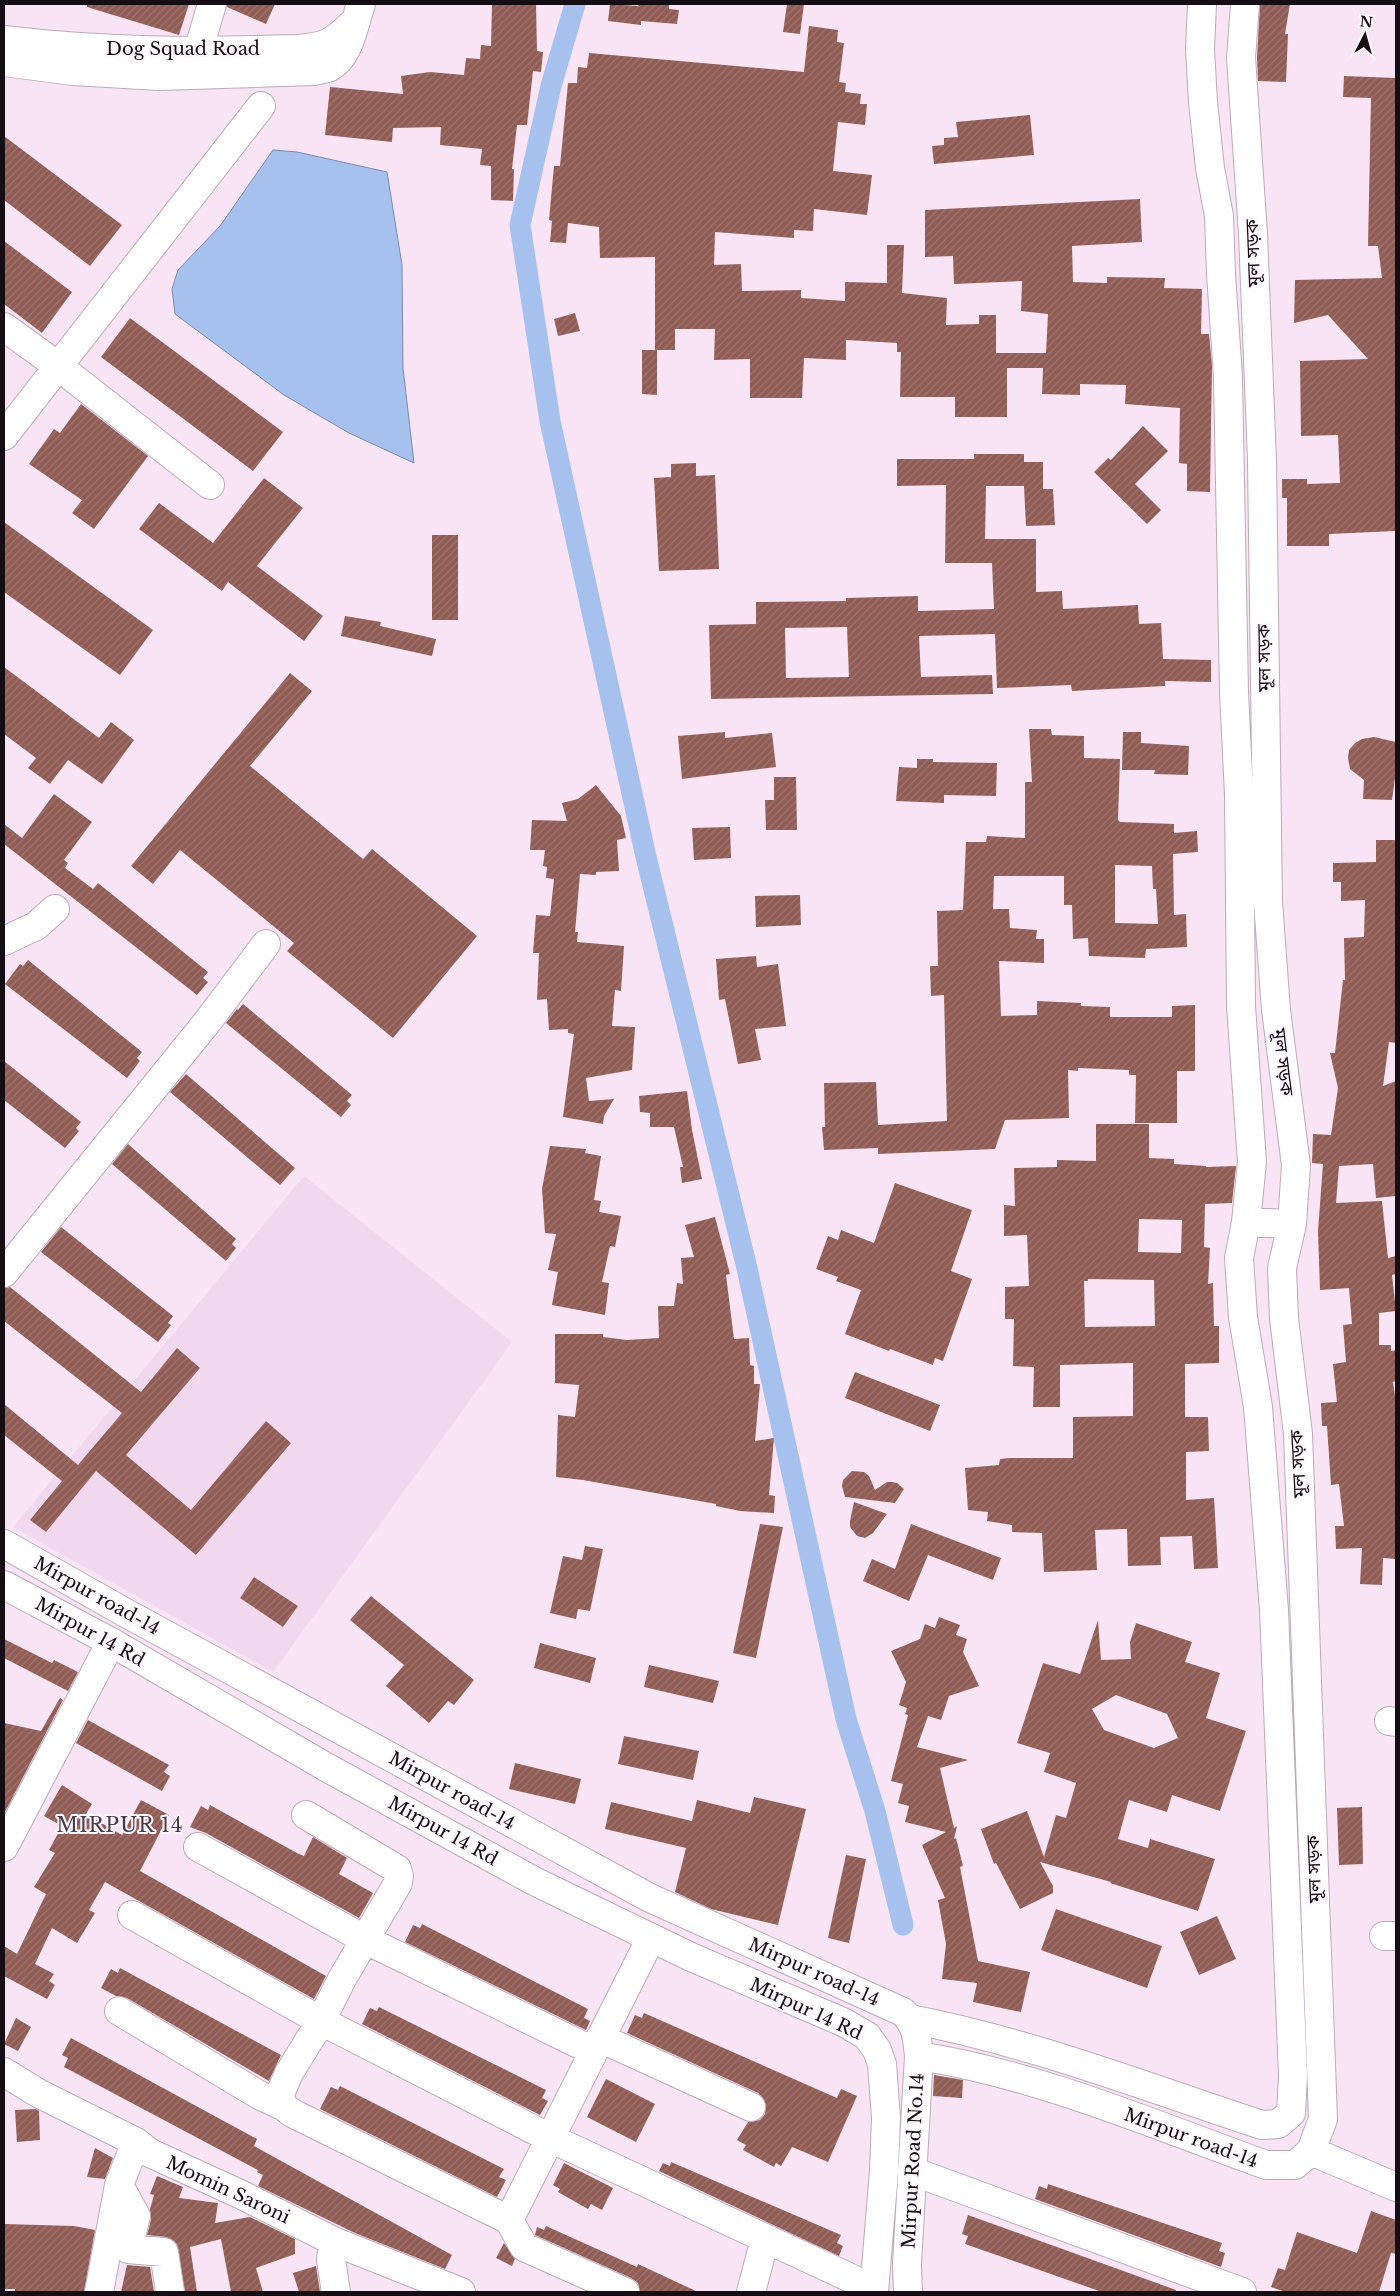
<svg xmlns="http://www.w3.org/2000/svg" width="1400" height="2296" font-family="'Libre Baskerville','Noto Sans Bengali',serif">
<defs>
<pattern id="building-hatch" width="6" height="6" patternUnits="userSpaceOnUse" patternTransform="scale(1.25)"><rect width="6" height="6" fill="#915c54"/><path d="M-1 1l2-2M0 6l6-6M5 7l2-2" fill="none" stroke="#9d7772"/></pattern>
</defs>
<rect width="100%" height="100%" fill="#f8e4f5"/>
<path fill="#f2d8ef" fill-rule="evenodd" d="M304 1176 512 1342 273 1672 13 1527ZM177 1348 200 1368 126 1455 191 1510 266 1421 291 1443 196 1555 83 1460ZM69 1472 84 1485 45 1532 30 1519ZM254 1577 298 1605 283 1627 240 1598Z"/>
<path fill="#a7c1ef" stroke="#7b8bad" d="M273 150 297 152 387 172 402 265 403 368 414 463 349 433 284 395 175 314 172 289 178 270 220 226Z"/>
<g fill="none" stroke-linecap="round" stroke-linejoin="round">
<path stroke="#a7c1ef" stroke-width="21" d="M575 4 551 86 520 225 550 421 646 857 746 1264 846 1719 875 1811 903 1925"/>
</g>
<path fill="url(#building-hatch)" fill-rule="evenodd" d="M87 4H189L179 35 87 7Z
M227 4H275L266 24 227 7Z
M492 4H536L537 51 543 52 541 72 533 71 527 125H517L512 169H514L513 201 491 200V166L480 165 482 149 440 145 441 127 393 128 392 142 325 135 330 87 403 94 401 76 430 72 464 75 466 58 480 59 481 45 491 46Z
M610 4 638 6 639 4H669V9L679 10 677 24 641 21V25L608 21Z
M787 4H804L800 34 783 32Z
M1260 4H1290L1285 34H1288L1286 82 1258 81 1257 58Z
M809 26 838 30 837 42 844 43 839 82 846 83 845 92 861 94 860 104H867L865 125 838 122 833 171 872 175 867 215 814 209 813 231 794 230V238L715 232 714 265 741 264 742 291 801 290V298L845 301V282L887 283V245H904L902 293 947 298 946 325 979 324V315H996V353H1046L1048 314 1021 311 1022 281 954 284 953 256 925 257V210L1140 199 1142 242 1072 246 1073 282 1107 283V277L1165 278 1164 288 1202 289 1201 334H1209L1212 366 1210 492 1187 491V464L1179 463 1180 408 1125 404 1126 385 1080 384V395L1042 394 1043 368H1007V417H955V397H900L901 352H897V343L846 340V360L804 358 802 398H750V359L714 360 715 329H675V350H655V257L600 258 599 227 568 223 566 243 550 242 552 221 549 220 554 166H560L568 83H577L578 67 587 68 589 53 804 72Z
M1344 76 1396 78V531L1329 534V546H1287V498H1282V479H1307V484L1340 483 1338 435 1301 436 1300 361 1368 359 1328 315 1294 323 1295 280 1382 278 1378 246H1368L1371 98 1343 97Z
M1030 115 1034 155 934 164 932 146 944 145V138L958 137 956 122Z
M4 136 122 225 90 266 4 200Z
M4 241 72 292 42 333 4 304Z
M575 313 580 331 558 336 554 319Z
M130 318 283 432 253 471 101 357Z
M642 350H657V395L642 394Z
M81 404 148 456 94 529 72 513 82 500 29 464 54 429 60 433Z
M1143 426 1168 451 1135 484 1161 510 1147 524 1094 472 1108 458 1111 460Z
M974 454H1024V462H1043V489H1053L1055 525 1026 526 1024 486H986L985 539H1036V592L1062 591 1063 609 1138 605 1139 624 1161 623 1163 659 1211 660V682L1165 681V686L1072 691 1071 685 997 688 995 634 919 636 921 677 992 675 993 694 711 699 709 625 756 624V602L846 601V598L918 596V611L994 609 992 563H945L946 485 897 486V459H974ZM847 627 849 677 786 678 785 628Z
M696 463V476L715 475 719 569 659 571 654 478 671 477V464Z
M264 478 303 508 257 566 323 616 304 641 228 582 222 591 139 529 159 503 213 543Z
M4 522 153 630 120 675 4 592Z
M432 535H458V620H432Z
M345 616 381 622 380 626 436 639 432 656 341 636Z
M4 667 99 738 111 722 134 740 102 784 68 760 50 784 28 768 36 758 4 734Z
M290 673 312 691 250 766 363 859 372 849 477 936 393 1038 287 951 294 943 180 850 153 884 131 866Z
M1029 729H1051L1052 735 1084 736V758L1120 759 1118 820 1120 822 1174 824V833L1197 831 1198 852 1173 854 1174 915 1186 914 1187 947 1146 949 1145 958 1089 956 1088 938 1073 939 1072 905H1064V876H994L993 909H1009L1010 928 1037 930 1036 939H1044V963L999 961 1001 1016 1037 1015V1001L1081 1003V1006L1110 1007V1017H1172V1006L1195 1005V1071H1177V1123H1135L1136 1075H1129V1070L1078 1068V1071L1068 1070 1069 1118 1005 1120 995 1149 878 1154V1148L824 1150 822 1127H825L824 1083 876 1082 878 1125 947 1121 944 995 931 996 930 966H938L937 911 963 910 966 842H986L987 836 1025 838V782H1032ZM1115 865 1152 866 1153 889H1156L1158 924 1115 923Z
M725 732V738L772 733 776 767 682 779 678 736Z
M1123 732H1141V743L1189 746 1188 775 1154 774 1155 770H1122Z
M1374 737 1396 742V771L1392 800 1363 799 1364 780 1350 769 1348 758 1349 750 1355 743 1362 739Z
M917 759H933V762L997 763 996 796 944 795V803L896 801 899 767 917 768Z
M774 777H796L797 830H766L765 800H774Z
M596 785 621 816 626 838 617 840 619 871 596 872V875L580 874 575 932H578L577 942 624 946 621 991 615 990 612 1026 635 1027 632 1070 586 1078 589 1101 614 1099 604 1116 603 1124 563 1117 574 1034 568 1033V1029L549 1030 547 999 537 1000 539 953H533L536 915 550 916 554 879 546 878 547 867 543 866 545 850H530L532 820 567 821 562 803 578 799Z
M54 794 92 822 64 860 68 863 65 868 93 889 98 883 208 972 203 978 208 982 197 995 4 844V824L22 838Z
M730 827 731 858 694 860 692 828Z
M1376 840H1396V1043L1389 1042 1383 1086 1396 1081V1196L1376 1198 1373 1164 1339 1166 1336 1203 1382 1201 1388 1258 1396 1256V1274L1392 1275 1396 1311 1379 1313V1345H1391V1351L1396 1350V1381L1393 1382 1396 1403V1559L1383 1558 1382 1585 1360 1584 1362 1548 1336 1549 1335 1526H1344L1339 1484 1331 1485 1327 1426H1322L1321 1403 1337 1402 1333 1364 1346 1362 1343 1325 1352 1324 1349 1288 1320 1290 1318 1231 1323 1164 1312 1163 1313 1134 1331 1135 1338 1088 1330 1053H1335L1343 980H1345L1344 938 1364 937 1365 900 1341 901V882H1333V863L1376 862Z
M800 895 801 925 756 927 755 896Z
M756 956 757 967 778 964 786 1026 755 1029 761 1060 738 1064 725 999 719 1000 716 959Z
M28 960 142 1052 137 1058 140 1061 127 1078 5 984 20 964 23 966Z
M243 1004 352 1095 347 1101 351 1105 341 1117 226 1023 237 1009 238 1010Z
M4 1061 81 1122 76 1128 79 1131 65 1148 4 1100Z
M186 1074 295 1168 280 1185 170 1092Z
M687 1091 692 1130 702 1179 682 1183 680 1167H683L674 1127H650V1113L640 1112 639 1096Z
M1096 1124H1149V1158L1174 1159V1164L1206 1166V1167L1236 1166 1232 1203 1205 1204 1204 1247 1210 1248 1208 1284 1213 1283 1214 1326H1219V1363L1185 1364V1417H1208L1209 1451 1186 1452V1500L1214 1498 1218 1568 1194 1569 1192 1536 1160 1537 1161 1565 1128 1566 1127 1529 1095 1530 1097 1570 1044 1572 1042 1533 1012 1532V1525L987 1521 988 1512 968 1510 965 1468 999 1465 1000 1459 1009 1458H1073V1417L1133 1416V1363L1060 1365V1407H1033L1034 1367 1013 1366 1014 1319H1005V1287L1029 1286 1027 1235 1004 1236V1205L1015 1206 1014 1168 1057 1167V1160L1096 1161ZM1139 1219 1182 1220 1181 1253 1138 1252ZM1088 1279 1154 1280 1155 1326 1085 1327 1084 1281H1088Z
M128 1144 236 1239 232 1244 236 1248 226 1261 112 1164Z
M550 1146 586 1149 585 1153 601 1156 594 1200 601 1201 599 1212 621 1216 615 1247 610 1246 602 1282 609 1283 605 1315 552 1305 558 1272 548 1270 556 1234 545 1233 542 1189Z
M895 1183 972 1210 951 1271 972 1279 943 1361 935 1358 933 1365 890 1349 889 1351 845 1334 861 1290 836 1281 838 1277 816 1269 828 1236 838 1240 841 1230 874 1243Z
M715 1217 730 1274 726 1275 734 1339 749 1338 750 1365 754 1366V1384H760L755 1441 774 1438 769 1495 775 1496 774 1513 740 1511 716 1506V1504L583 1480 556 1477 558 1415 575 1417 579 1385 555 1383V1334H603V1337L627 1340 659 1338 658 1306H674L677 1283 683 1284 681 1258 694 1257 685 1225Z
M61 1227 173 1316 168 1323 171 1325 158 1342 41 1252Z
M10 1287 141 1392 177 1348 200 1368 126 1455 191 1510 266 1421 291 1443 196 1555 96 1471 46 1532 30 1520 62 1481 4 1435V1404L78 1465 122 1413 4 1321V1288Z
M855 1372 940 1405 930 1431 845 1398Z
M852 1471 864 1472 869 1476 875 1490 887 1482H892L897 1483 904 1489 895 1503 845 1497 842 1486 843 1480Z
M854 1502 887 1514 873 1533 865 1538 857 1536 850 1527V1521Z
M760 1524 783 1527 756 1658 733 1653Z
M911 1524 1001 1558 993 1580 928 1555 909 1601 863 1581 872 1559 895 1569Z
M585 1546 603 1549 590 1611 578 1609 576 1619 550 1613 563 1556 582 1560Z
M254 1577 298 1606 283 1627 240 1598Z
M371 1596 474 1680 454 1705 448 1701 429 1723 386 1686 404 1665 350 1620Z
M939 1617 960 1625 956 1635 967 1639 963 1652 979 1686 949 1696 941 1720 928 1716 917 1747 968 1760 940 1768 954 1828 957 1826 954 1839 956 1838 963 1866 960 1867 978 1961 1030 1972 1021 2012 973 2002 977 1983 942 1979 946 1944 938 1900 945 1898 922 1845 946 1832 905 1822 909 1806 898 1803 903 1784 891 1781 908 1715 905 1714 907 1708 899 1705 906 1682 891 1651 920 1639 925 1624 935 1628Z
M1098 1620 1101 1660 1131 1659 1130 1642 1136 1623 1192 1642 1185 1662 1220 1673 1206 1718 1246 1731 1220 1811 1172 1795 1167 1812 1129 1800 1118 1839 1148 1848 1150 1839 1215 1859 1198 1911 1110 1883 1111 1882 1040 1862 1053 1886V1893L1020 1909 996 1863 994 1864 981 1829 1027 1811 1044 1857 1056 1815 1066 1818 1076 1783 1044 1772 1050 1753 1017 1743 1043 1663 1080 1674ZM1116 1695 1167 1714 1178 1738 1154 1748 1104 1730 1092 1709Z
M4 1639 52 1663 54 1660 78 1672 68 1691 4 1658Z
M540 1643 596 1658 590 1683 534 1668Z
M649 1665 719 1681 713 1703 644 1687Z
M60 1698 63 1700 4 1814V1723L41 1731Z
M88 1720 169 1765 164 1772 170 1776 162 1791 76 1743Z
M624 1736 699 1751 693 1780 618 1764Z
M515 1763 581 1779 575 1804 509 1789Z
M62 1785 92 1804 86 1814 122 1835 141 1800 169 1815 140 1871 326 1976 314 1999 105 1882 89 1910 95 1913 77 1943 52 1928 35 1964 54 1974 49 1981 55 1985 47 1999 4 1976V1946L17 1954 46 1894 34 1887 55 1853 49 1850 62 1826 44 1816Z
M754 1797 806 1809 778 1925 711 1909 675 1892 686 1848 605 1829 611 1802 692 1821 697 1800 750 1813Z
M210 1805 297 1853 304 1856 313 1837 347 1858 339 1874 373 1893 359 1918 206 1833 190 1827 201 1806 208 1810Z
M1362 1807 1363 1864 1339 1865 1337 1808Z
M846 1855 866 1859 849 1943 828 1938Z
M1056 1909 1162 1946 1147 1988 1041 1950Z
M1217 1916 1236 1959 1199 1975 1180 1932Z
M422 1924 588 2009 584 2018 590 2021 586 2030 405 1942 413 1925 420 1928Z
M120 1968 281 2055 269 2081 127 1998 116 1996 101 1988 111 1969 118 1973Z
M379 2007 546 2090 542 2098 548 2101 540 2115 362 2024 370 2008 377 2011Z
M644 2013 837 2098 841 2089 857 2096 828 2162 792 2147 781 2166 776 2163 774 2167 743 2150 746 2145 737 2140 748 2122 760 2120 765 2114 766 2105 763 2098 758 2093 627 2033 635 2015 642 2018Z
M16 2018 31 2027 18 2051 4 2044Z
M71 2038 257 2139 254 2146 452 2255 445 2269 355 2233 258 2186 263 2175 257 2172 258 2170 64 2067 68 2058 62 2055Z
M934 2075 963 2080 962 2098 933 2096Z
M606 2079 655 2104 636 2142 587 2117Z
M340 2086 504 2169 499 2177 506 2180 497 2197 320 2109 331 2087 338 2090Z
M36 2109 39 2111 40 2140 17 2142 15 2110Z
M95 2148 113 2158 105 2179 87 2177Z
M671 2162 841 2235 837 2243 843 2246 839 2256 659 2171 663 2163 670 2166Z
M564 2163 613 2188 602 2210 591 2204 588 2209 558 2192 560 2189 553 2185Z
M157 2176 183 2187 179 2198 218 2203 215 2223 250 2217 295 2239V2254L256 2268 263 2292H231L221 2239 190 2247 197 2292H185L177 2244 166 2237 147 2235 151 2220 150 2209 154 2195 150 2194Z
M1048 2184 1222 2243 1219 2251 1225 2253 1221 2267 1035 2199 1039 2186 1047 2189Z
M1371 2211 1396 2220V2254L1391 2253 1379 2292H1285L1271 2287 1278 2268 1285 2270 1297 2232 1357 2253Z
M968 2215 1176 2290V2292H1102L965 2244 968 2236 962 2234Z
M4 2224 74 2226 95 2230 84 2292H15V2289H4Z
M546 2226 637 2267 638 2264 698 2292H640L638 2283 631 2278 535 2235 537 2227 544 2230Z
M504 2243 515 2259 512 2266 496 2258Z
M127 2265 150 2267 154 2292H121Z
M316 2266 320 2292H299L293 2273Z"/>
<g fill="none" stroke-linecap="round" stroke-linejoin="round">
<g stroke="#bcaaba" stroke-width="30">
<path id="minor" d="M4 40C101 52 199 52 297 49 325 47 333 43 353 23
M198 52 212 4
M4 62 73 71 159 76 314 71C319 70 325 69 330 67 350 56 354 24 361 4
M4 327 58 366 210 485
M4 436 261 106
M4 941 36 926 55 909
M1246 1222 1292 1224
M4 1273 208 1021 266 944
M1389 1721 1396 1722
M306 1815 397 1869 399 1876 398 1883 342 1979 321 2021 289 2073 280 2094 283 2106 292 2113 509 2220
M4 1847 111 1642
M198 1847 366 1940 593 2051
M132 1915 321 2021 550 2138 874 2289
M1396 1936H1384H1396
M119 2011 259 2095 283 2106
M910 2019C1030 2042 1146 2087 1262 2125L1278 2124 1291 2113 1293 2076 1274 1610 1258 1407 1243 1317 1239 1258 1246 1222 1252 1162 1241 1006 1239 795 1234 692 1228 377 1221 274 1219 216 1210 168 1203 102 1200 49 1202 4
M600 2038 751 2107
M919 2056C1036 2074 1155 2125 1266 2165H1295L1311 2151 1323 2119 1298 1434 1284 1318 1282 1268 1292 1224 1296 1165 1276 1010 1268 902 1262 461 1253 234 1241 58 1245 4
M4 2072 38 2093 136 2142 150 2153 242 2195 333 2241 461 2292
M1311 2151 1396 2187
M912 2171 1242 2292
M119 2185 136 2216 128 2249 164 2252 170 2292
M333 2241 331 2260 336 2292
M99 2292 119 2185 136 2142
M625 2292 524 2247 509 2220 651 1938
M751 2292 765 2239"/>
</g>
<g stroke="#bcaaba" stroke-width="30">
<path id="major" d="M4 1544 124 1612 650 1898 903 2012C917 2025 917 2039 919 2056L907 2264 908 2292
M4 1585 111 1642 326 1767 534 1881 691 1957 843 2022 867 2036 877 2050 882 2064 886 2118 884 2171 874 2292"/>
</g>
<use href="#minor" stroke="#fff" stroke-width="28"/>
<use href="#major" stroke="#fff" stroke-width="28"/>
</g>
<g text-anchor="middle" stroke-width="4" stroke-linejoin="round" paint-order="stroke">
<g font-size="18" fill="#150e14" stroke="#fef6fd">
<text x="183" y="55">Dog Squad Road</text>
<text transform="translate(1253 253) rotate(-92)" y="6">মূল সড়ক</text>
<text transform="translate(1264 658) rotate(-91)" y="6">মূল সড়ক</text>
<text transform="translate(1283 1062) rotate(83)" y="6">মূল সড়ক</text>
<text transform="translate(1298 1464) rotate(-93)" y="6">মূল সড়ক</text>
<text transform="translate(97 1596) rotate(29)" y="6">Mirpur road-14</text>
<text transform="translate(90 1632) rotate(29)" y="6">Mirpur 14 Rd</text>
<text transform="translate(452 1791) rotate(29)" y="6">Mirpur road-14</text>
<text transform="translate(443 1831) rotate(29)" y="6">Mirpur 14 Rd</text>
<text transform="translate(1314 1869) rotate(-92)" y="6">মূল সড়ক</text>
<text transform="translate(814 1972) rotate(24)" y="6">Mirpur road-14</text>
<text transform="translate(806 2009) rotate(25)" y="6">Mirpur 14 Rd</text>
<text transform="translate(1191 2138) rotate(20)" y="6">Mirpur road-14</text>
<text transform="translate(913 2161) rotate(-87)" y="6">Mirpur Road No.14</text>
<text transform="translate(228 2190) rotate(25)" y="6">Momin Saroni</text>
</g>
<g font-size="20" letter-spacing="1" fill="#4b3b49" stroke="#fef6fd">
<text x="120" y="1832">MIRPUR 14</text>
</g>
</g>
<rect width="1400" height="2296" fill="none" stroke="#150e14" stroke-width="10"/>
<g transform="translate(1365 35) rotate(6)" stroke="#fef6fd" stroke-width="4" paint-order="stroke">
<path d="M0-4L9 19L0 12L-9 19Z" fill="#150e14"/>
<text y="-8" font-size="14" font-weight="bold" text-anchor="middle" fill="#150e14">N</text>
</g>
</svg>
